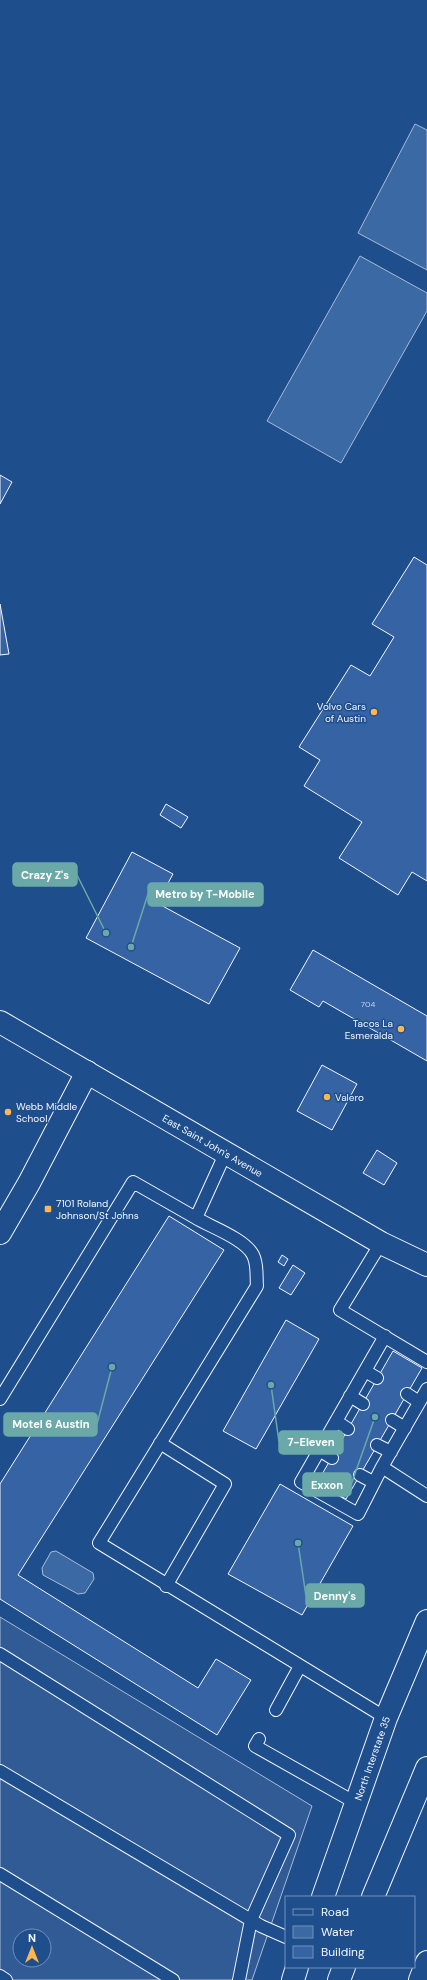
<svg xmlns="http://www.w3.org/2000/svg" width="427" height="1980" font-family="'DM Sans',sans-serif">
<rect width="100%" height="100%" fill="#1f4e8c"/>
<path fill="#305b95" stroke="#a8bbd7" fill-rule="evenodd" d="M0 1617 312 1806 252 1980H0ZM20 1936H44V1960H20Z"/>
<path fill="#3b69a3" stroke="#a8bbd7" d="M415 124 427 130V270L358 233Z
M360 256 427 293V311L341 463 267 421Z
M56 1551 93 1573 94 1579 85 1593 78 1594 43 1575 42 1568 51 1552Z"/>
<path fill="#3563a3" stroke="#f2f6ff" d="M0 475 12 482 0 504Z
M414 557 427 565V881L412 872 398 895 339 858 362 822 304 786 320 760 299 747 351 665 370 676 394 637 372 624Z
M0 604 9 654 0 655Z
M166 804 188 817 181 828 160 815Z
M132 852 173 874 157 903 240 948 209 1004 86 938Z
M313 950 427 1016V1061L323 1001 319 1007 290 990Z
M322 1065 357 1084 332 1130 297 1111Z
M377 1150 397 1163 384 1185 363 1173Z
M169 1216 224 1250 18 1575 198 1688 216 1659 251 1680 217 1735 0 1599V1484Z
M282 1255 288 1259 284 1266 278 1262Z
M293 1265 305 1273 291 1295 279 1288Z
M286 1320 319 1339 256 1449 223 1431Z
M393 1351 422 1368 346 1499 317 1483Z
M280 1484 353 1526 302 1615 228 1574Z"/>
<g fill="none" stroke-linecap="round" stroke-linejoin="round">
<g stroke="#f2f6ff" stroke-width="14">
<path id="lane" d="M226 1152 196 1218C211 1227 245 1239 253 1255 258 1265 256 1276 257 1286L99 1543 386 1718
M381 1243 340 1310 427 1362
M365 1371 377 1378
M427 1389 382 1467 427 1496
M407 1394 419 1402
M350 1396 363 1404
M0 1399 133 1182 196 1218
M392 1420 405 1428
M336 1421 348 1429
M160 1443 225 1484 166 1586
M377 1445 391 1452
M319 1450 332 1458
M382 1467 358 1514 301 1482 385 1336
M360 1475 373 1482
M0 1654 289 1835 251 1920 239 1980
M276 1710 300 1666
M259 1739 255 1746 356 1803
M0 1771 261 1926 286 1937
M0 1874 173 1980
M0 1976 6 1980"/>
</g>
<g stroke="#f2f6ff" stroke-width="24">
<path id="street" d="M0 1233 29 1183 87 1072"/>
</g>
<g stroke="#f2f6ff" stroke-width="24">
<g id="secondary">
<path id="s1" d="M0 1022 381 1243 427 1265"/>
<path id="s2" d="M323 1897 386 1718 427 1621"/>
<path d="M373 1897 427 1768"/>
<path d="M293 1980 297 1967"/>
<path d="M339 1980 344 1967"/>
</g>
</g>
<g stroke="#f2f6ff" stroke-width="24">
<path id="highway" d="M420 1980 427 1962"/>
</g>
<use href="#lane" stroke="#1f4e8c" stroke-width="12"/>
<use href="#street" stroke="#1f4e8c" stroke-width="22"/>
<use href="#secondary" stroke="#1f4e8c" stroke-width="22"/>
<use href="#highway" stroke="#1f4e8c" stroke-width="22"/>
</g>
<g fill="#ffb74d" stroke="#1f4e8c" stroke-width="1.5">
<circle cx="374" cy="712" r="4"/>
<circle cx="401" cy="1029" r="4"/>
<circle cx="327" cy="1097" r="4"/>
<circle cx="8" cy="1112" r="4"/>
<rect x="44" y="1205" width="8" height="8" rx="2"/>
</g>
<g text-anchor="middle" stroke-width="3" stroke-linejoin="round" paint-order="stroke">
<g font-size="8" fill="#c3d1e8">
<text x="368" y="1007">704</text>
</g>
<g font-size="10" fill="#f2f6ff" stroke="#1f4e8c" text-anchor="start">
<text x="366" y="710" text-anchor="end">Volvo Cars<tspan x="366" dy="12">of Austin</tspan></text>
<text x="393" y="1027" text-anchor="end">Tacos La<tspan x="393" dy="12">Esmeralda</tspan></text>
<text x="335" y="1101">Valero</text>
<text x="16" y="1110">Webb Middle<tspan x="16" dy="12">School</tspan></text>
<text x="56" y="1207">7101 Roland<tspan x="56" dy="12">Johnson/St Johns</tspan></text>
</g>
<g font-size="10" fill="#f2f6ff" stroke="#1f4e8c">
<text dy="4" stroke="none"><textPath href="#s1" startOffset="246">East Saint John's Avenue</textPath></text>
<text dy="4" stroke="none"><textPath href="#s2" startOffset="147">North Interstate 35</textPath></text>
</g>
</g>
<path fill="none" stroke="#6aa9a8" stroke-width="1.5" d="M106 933L77 875M131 947L148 894M112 1367L97 1424M271 1385L279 1442M375 1417L351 1485M298 1543L306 1596"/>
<g fill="#6aa9a8" stroke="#1f4e8c" stroke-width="1.5">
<circle cx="106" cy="933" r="4"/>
<circle cx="131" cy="947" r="4"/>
<circle cx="112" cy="1367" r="4"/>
<circle cx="271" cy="1385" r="4"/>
<circle cx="375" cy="1417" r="4"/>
<circle cx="298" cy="1543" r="4"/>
</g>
<g fill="#6aa9a8" stroke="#6aa9a8" stroke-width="1.5">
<rect x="13" y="863" width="64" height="23" rx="4"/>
<rect x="148" y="883" width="115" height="23" rx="4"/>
<rect x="4" y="1413" width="93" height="23" rx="4"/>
<rect x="279" y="1431" width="64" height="23" rx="4"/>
<rect x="303" y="1473" width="48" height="23" rx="4"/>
<rect x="306" y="1584" width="58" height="23" rx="4"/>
</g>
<g font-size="11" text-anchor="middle" font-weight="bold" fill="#fff">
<text x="45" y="879">Crazy Z's</text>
<text x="205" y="898">Metro by T-Mobile</text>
<text x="51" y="1428">Motel 6 Austin</text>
<text x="311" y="1446">7-Eleven</text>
<text x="327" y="1489">Exxon</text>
<text x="335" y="1600">Denny's</text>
</g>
<rect x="285" y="1896" width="130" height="72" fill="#1f4e8c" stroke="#7391ba"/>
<rect x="293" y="1909" width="20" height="6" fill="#1f4e8c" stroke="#7391ba"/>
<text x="321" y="1916" font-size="12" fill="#f2f6ff">Road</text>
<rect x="293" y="1926" width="20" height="12" fill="#3b69a3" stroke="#7391ba"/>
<text x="321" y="1936" font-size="12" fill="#f2f6ff">Water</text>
<rect x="293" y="1946" width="20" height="12" fill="#3563a3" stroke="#7391ba"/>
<text x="321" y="1956" font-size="12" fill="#f2f6ff">Building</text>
<g transform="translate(32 1948)"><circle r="19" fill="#1f4e8c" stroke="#7391ba"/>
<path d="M0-3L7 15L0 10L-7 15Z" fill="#ffb74d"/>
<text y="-6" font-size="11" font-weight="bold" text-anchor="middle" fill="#f2f6ff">N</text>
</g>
</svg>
